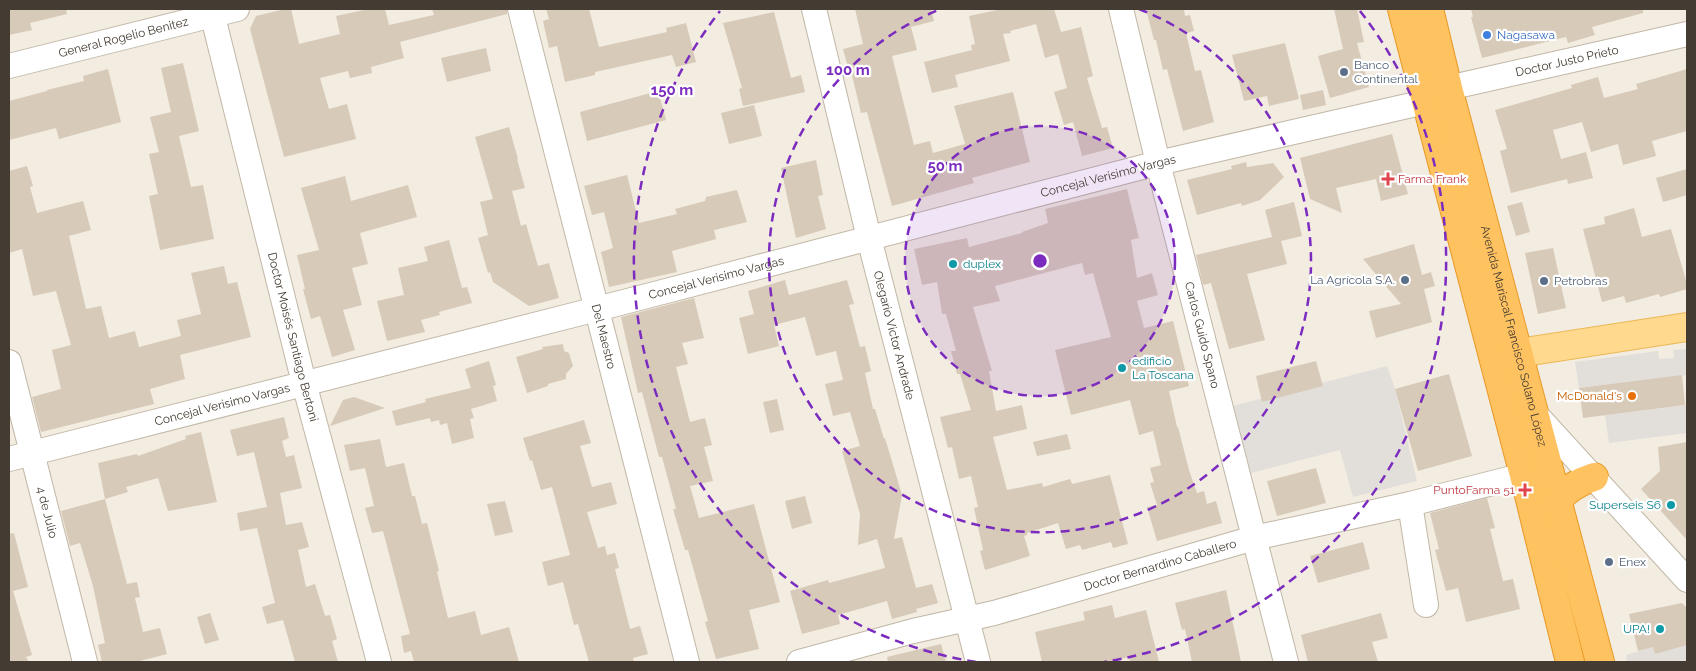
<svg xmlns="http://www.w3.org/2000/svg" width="1696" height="671" font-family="Raleway,sans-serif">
<rect width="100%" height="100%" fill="#f2ece1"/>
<path fill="#e2dfdb" d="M1687 349V375L1579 388 1575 362 1658 351 1659 359 1674 358 1673 350Z
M1387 366 1395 389 1417 481 1353 497 1340 450 1251 473 1233 406Z
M1687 405V433L1609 443 1605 415Z
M1687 644V662H1627L1626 655 1653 647 1655 654Z"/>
<path fill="#d8cab9" d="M9 9H66L67 14 30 23 32 30 9 35Z
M285 9H291L299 44 340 34 336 16 369 9H385L389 25 434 15 432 9H507V14L400 42 404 58 371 67 372 73 350 78 348 71 320 78 329 109 347 104 356 139 284 157 250 29 256 16Z
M546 9H589L599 47 667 32 666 28 686 23 696 62 676 67 672 55 595 72V75L565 82 557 46 549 48 543 21 549 19Z
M855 9H931L934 21 911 27 917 50 892 56 914 145 930 141 933 153 965 144 954 106 1013 92 1030 162 972 178 974 183 892 206 867 112 861 113 850 67H848L843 49 863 44Z
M1002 9H1054L1061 32 1081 27 1093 76 1087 78 1102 128 1107 127 1113 148 1082 156 1073 122 1064 125 1054 92 1067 88 1058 54 1045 58 1036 24 1010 31 1011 33 1003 34 1010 61 955 75 958 87 932 93 924 62 972 50 971 45 975 44 969 16Z
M1146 9H1184L1185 16 1190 15 1194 31 1186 33 1195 71 1201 70 1214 122 1183 131 1167 69 1163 70 1156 40H1154Z
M1334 9H1357L1364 42 1357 43 1369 87 1330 98 1318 56 1343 49Z
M1471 9H1643V13L1592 27 1595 35 1568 43 1566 37 1482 58 1471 17H1473Z
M774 12 791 78 801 75 805 92 743 106 739 89 742 88 723 23Z
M1285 43 1299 99 1269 106 1267 96 1244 101 1232 55Z
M486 48 491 71 447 82 441 58Z
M183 63 199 131 179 136 191 187 203 185 214 239 160 250 149 196 158 194 149 154 159 152 150 117 171 112 161 68Z
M108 69 121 122 59 139 56 128 9 140V101L47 91V90L84 81 83 76Z
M1687 69V131L1652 141 1656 156 1623 165 1618 144 1591 152 1582 122 1553 130 1561 159 1586 152 1593 178 1568 184 1567 179 1511 193 1500 151 1507 149 1495 110 1572 88 1571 85 1598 77 1604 98 1638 89 1636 84Z
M1323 90 1326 105 1303 110 1300 95Z
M658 91 666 120 587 141 580 112Z
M754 105 762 136 729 144 721 113Z
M509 127 518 159H517L525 188 512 191 521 226 526 224 538 266 549 263 559 298 529 306 493 282 490 272 488 273 478 238 488 235 480 202 493 199 475 137Z
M1392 134 1408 194 1381 201 1376 179 1336 188 1342 213 1310 199 1300 158Z
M816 160 823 195 818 196 826 229 796 238 781 168Z
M1246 162 1247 167 1273 163 1284 177 1260 200 1242 206 1241 203 1197 215 1187 180 1232 169 1231 166Z
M27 166 33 186 30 187 37 213 83 201 91 230 69 236 86 309 101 306 109 338 135 331 139 347 181 336 177 320 201 314 191 273 224 266 228 284 237 282 251 337 180 355 185 379 150 389 154 404 41 432 32 397 61 389 52 350 71 345 56 291 33 296 22 249 9 253V171Z
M1687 169V195L1663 202 1656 178Z
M627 175 639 223 677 214 675 209 705 201 706 197 737 190 747 222 714 230 716 239 672 251 677 272 609 287 601 252 613 248 604 212 592 215 584 186Z
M345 176 351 201 408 185 417 217 360 233 368 264 352 268 362 305 343 310 355 350 332 357 320 316 311 319 303 289H305L297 255 319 250 301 188Z
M1127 189 1139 238 1131 240 1137 278 1152 273 1158 295 1137 301 1144 328 1173 321 1189 386 1169 391 1177 427H1178L1189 470 1197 493 1204 491 1207 504 1216 501 1222 523 1157 541 1147 507 1157 505 1150 483 1154 482 1150 468 1161 465 1153 431 1139 435 1130 400 1071 415 1055 350 1111 337 1093 273 1085 275 1082 263 995 286 1000 301 973 307 992 371H989L996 411 1022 405 1027 429 993 437 1007 490 1042 483 1043 487 1070 479 1072 484 1110 475 1128 544 1113 548 1111 542 1082 550 1080 545 1066 549 1058 523 1027 533V535L1024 536 1030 556 985 570 980 551 983 550 974 508 978 507 971 476 959 479 952 447 948 448 940 417 971 410 960 374H957L951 351H956L946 314H942L937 282 922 285 914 249 967 238 969 247 1022 233V232L1048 223 1045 209Z
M1294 202 1302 236 1281 241 1287 264 1247 274 1265 340 1229 349 1211 283 1203 285 1196 255 1272 237 1265 210Z
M1522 202 1530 232 1516 236 1507 206Z
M1634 208 1642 237 1671 229 1687 284V289L1660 297 1659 294 1626 303 1624 296 1602 302 1583 229 1605 224 1604 217Z
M449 240 462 288 467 287 472 303 439 312 440 315 421 320 425 332 387 341 377 301 404 295 398 268 428 261 424 247Z
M1414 244 1422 275 1431 272 1435 286 1424 289 1432 322 1376 338 1369 311 1401 304 1363 259Z
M1553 248 1566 308 1538 314 1525 253Z
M785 280 789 295 847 280 854 304 849 305 860 347 865 346 871 371 865 373 873 409H875L884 439 885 438 902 495 894 539 902 537 916 588 932 584 938 603 916 609 917 612 892 619 887 601 838 615 840 624 802 634 790 591 828 580 829 583 885 568 877 539 858 545 860 514 842 451 860 446 850 412 833 416 825 384 843 380 836 351 816 356 805 317 774 325 779 346 748 354 739 318 754 314 748 291Z
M694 298 704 338 682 343 688 364 676 367 690 422 705 418 712 445 704 447 713 481 690 486 699 518 754 504 780 602 749 610 759 649 716 659 705 622 708 621 688 550H685L673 509H676L662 457H659L642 392 638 393 621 317Z
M563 344 564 351 569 353 573 366 566 374V379L548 384V386L527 393 516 357 543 349 542 347Z
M489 361 496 385 493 386 497 401 471 409 474 418 470 419 474 438 452 444 447 423 440 425 439 420 431 422 430 418 396 426 392 411 426 402 425 399 471 388 465 369Z
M1316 361 1323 386 1262 402 1256 376Z
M1449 374 1472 456 1418 471 1395 389Z
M1682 375 1685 405 1583 418 1579 388Z
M354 397 385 408 330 426 343 400Z
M777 399 784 430 770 433 763 402Z
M284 417 289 438 282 441 286 457 294 455 302 488 280 493 286 525 302 522 309 547 298 550 306 587 315 584 325 616 330 615 337 639 332 641 338 662H295L283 620 267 624 262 607 275 603 257 528 240 531 237 513 267 507 254 452 237 456 230 430Z
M584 420 591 443 580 446 592 487 611 482 617 504 587 512 598 548 605 546 607 555 615 553 619 568 615 569 630 629 640 626 648 654 633 658 634 662H589L578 624 574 625 563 582 548 586 542 562 570 555 552 487 541 490 532 460 530 461 523 438Z
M201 432 217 502 168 511 158 478 126 487 128 492 105 499 98 463 137 454 138 456 186 439 185 436Z
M1067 434 1071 449 1037 456 1033 442Z
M380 439 386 467 404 463 412 496H415L422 524 427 523 439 571 437 572 448 618 475 611 481 635 509 627 519 662H414L411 651 404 653 401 636 410 634 383 531 372 533 365 508 374 506 365 468 350 471 344 445Z
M1687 442V540L1641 489 1660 471 1658 447Z
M1316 468 1326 503 1277 516 1267 481Z
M805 496 812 523 792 529 785 501Z
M1487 498 1495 528 1490 529 1503 581 1513 579 1520 609 1466 622 1458 588 1446 591 1435 550 1439 549 1430 513Z
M105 499 127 584 137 582 140 597 135 598 143 632 160 628 167 654 136 662H102L98 645 105 643 93 586 80 543 70 546 61 511Z
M505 501 513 532 495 536 487 504Z
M14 533 28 587 13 591 32 655 26 657 29 662H9V534Z
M1363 542 1370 569 1318 583 1310 556Z
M1226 590 1241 662H1192L1185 629 1182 630 1175 603Z
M1682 603 1687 608V645L1655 654 1653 647 1638 651 1629 614Z
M1112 605 1115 618 1146 610 1159 662H1130L1129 657 1108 662H1042L1035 632 1085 620 1083 612Z
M210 613 219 640 205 644 197 617Z
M1381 613 1388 638 1372 642 1378 662H1308L1301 635Z
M941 644 946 662H888L887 657Z"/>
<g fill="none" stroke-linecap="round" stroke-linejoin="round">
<g stroke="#c1b7a6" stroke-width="26">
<g id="minor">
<path id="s1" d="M211 9 304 383 379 662"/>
<path id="s2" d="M520 9 687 662"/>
<path id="s3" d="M814 9 869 238 978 662"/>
<path id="s4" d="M1121 9 1158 163 1286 662"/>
<path id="s5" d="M9 66 237 9"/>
<path id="s6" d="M1448 88 1687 34"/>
<path id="s7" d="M9 362 85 662"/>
<path d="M1531 409 1687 580"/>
<path id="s8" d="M9 459 597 309 1158 163 1425 102"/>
<path d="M1410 504 1426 605"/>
<path id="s9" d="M799 662 913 631 994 613 1036 601 1254 538 1410 504 1524 475"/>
</g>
</g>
<g stroke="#ecb855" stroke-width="30">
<path id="major" d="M1518 353 1687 327"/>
</g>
<g stroke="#e99825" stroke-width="30">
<g id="highway">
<path d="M1402 9 1524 475 1570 662"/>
<path id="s10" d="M1429 9 1448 88 1600 662"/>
<path d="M1556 501C1567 489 1578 482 1594 477"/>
</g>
</g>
<use href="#minor" stroke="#fff" stroke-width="24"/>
<use href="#major" stroke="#ffd98e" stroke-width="28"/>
<use href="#highway" stroke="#ffc260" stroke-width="28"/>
</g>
<circle cx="1040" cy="261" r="135" fill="#7b2cbf" fill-opacity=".12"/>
<g fill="none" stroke="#7b2cbf" stroke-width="2.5" stroke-dasharray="9 6">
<circle cx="1040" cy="261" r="135"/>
<path d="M1139 9A271 271 0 1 1 941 9"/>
<path d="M976 662A406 406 0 0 1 720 11M1360 11A406 406 0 0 1 1104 662"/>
</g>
<circle fill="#3f7fe0" stroke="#fff" stroke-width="2" cx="1487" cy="35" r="5"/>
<g fill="#5c6f8a" stroke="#fff" stroke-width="2">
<circle cx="1344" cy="72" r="5"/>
<circle cx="1405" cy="280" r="5"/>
<circle cx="1544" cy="281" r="5"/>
<circle cx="1609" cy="562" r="5"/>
</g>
<g fill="#e0444e" stroke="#fff" stroke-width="2">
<path d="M1385.5 171.5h5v5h5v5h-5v5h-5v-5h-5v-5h5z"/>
<path d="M1522.5 482.5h5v5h5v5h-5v5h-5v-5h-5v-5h5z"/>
</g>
<g fill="#0f9aa8" stroke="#fff" stroke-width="2">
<circle cx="953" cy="264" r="5"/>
<circle cx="1122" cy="368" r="5"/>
<circle cx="1671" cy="505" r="5"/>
<circle cx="1660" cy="629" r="5"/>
</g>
<circle fill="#e8710a" stroke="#fff" stroke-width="2" cx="1632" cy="396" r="5"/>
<g text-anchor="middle" stroke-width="4.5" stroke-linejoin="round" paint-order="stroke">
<g font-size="12" fill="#366cbe" stroke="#fff" text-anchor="start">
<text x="1497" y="39">Nagasawa</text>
</g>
<g font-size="12" fill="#443c32" stroke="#fff">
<text dy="4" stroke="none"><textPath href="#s5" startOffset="118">General Rogelio Benitez</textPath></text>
<text dy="4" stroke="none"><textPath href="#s6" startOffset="122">Doctor Justo Prieto</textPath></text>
<text dy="4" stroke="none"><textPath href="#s8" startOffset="1135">Concejal Verisimo Vargas</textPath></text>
<text dy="4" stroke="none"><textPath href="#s8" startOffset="730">Concejal Verisimo Vargas</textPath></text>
<text dy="4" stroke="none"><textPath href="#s1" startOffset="338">Doctor Moisés Santiago Bertoni</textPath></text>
<text dy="4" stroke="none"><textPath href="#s2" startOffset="338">Del Maestro</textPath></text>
<text dy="4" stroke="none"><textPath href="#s3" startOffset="336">Olegario Victor Andrade</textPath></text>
<text dy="4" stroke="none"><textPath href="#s4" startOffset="336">Carlos Guido Spano</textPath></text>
<text dy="4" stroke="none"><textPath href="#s10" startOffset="338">Avenida Mariscal Francisco Solano López</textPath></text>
<text dy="4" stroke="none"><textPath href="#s8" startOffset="220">Concejal Verisimo Vargas</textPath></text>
<text dy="4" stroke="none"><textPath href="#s7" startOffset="155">4 de Julio</textPath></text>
<text dy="4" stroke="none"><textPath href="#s9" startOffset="374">Doctor Bernardino Caballero</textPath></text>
</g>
<g font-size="12" fill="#4e5e75" stroke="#fff" text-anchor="start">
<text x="1354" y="69">Banco<tspan x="1354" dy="14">Continental</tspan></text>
<text x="1395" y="284" text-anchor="end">La Agrícola S.A.</text>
<text x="1554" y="285">Petrobras</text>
<text x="1619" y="566">Enex</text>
</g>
<g font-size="12" fill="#be3a42" stroke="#fff" text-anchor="start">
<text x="1398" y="183">Farma Frank</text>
<text x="1515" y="494" text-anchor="end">PuntoFarma 51</text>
</g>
<g font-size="12" fill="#0d838f" stroke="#fff" text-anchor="start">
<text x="963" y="268">duplex</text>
<text x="1132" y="365">edificio<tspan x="1132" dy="14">La Toscana</tspan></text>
<text x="1661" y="509" text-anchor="end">Superseis S6</text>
<text x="1650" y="633" text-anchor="end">UPA!</text>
</g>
<g font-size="12" fill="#c56008" stroke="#fff" text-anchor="end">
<text x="1622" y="400">McDonald's</text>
</g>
</g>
<circle cx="1040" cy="261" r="8" fill="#7b2cbf" stroke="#fff" stroke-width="2.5"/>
<g font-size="15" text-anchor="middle" font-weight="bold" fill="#7b2cbf" stroke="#fff" stroke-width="4.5" stroke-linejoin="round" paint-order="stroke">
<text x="848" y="75">100 m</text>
<text x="672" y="95">150 m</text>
<text x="945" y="171">50 m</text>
</g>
<rect width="1696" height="671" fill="none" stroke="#443c32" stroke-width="20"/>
</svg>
